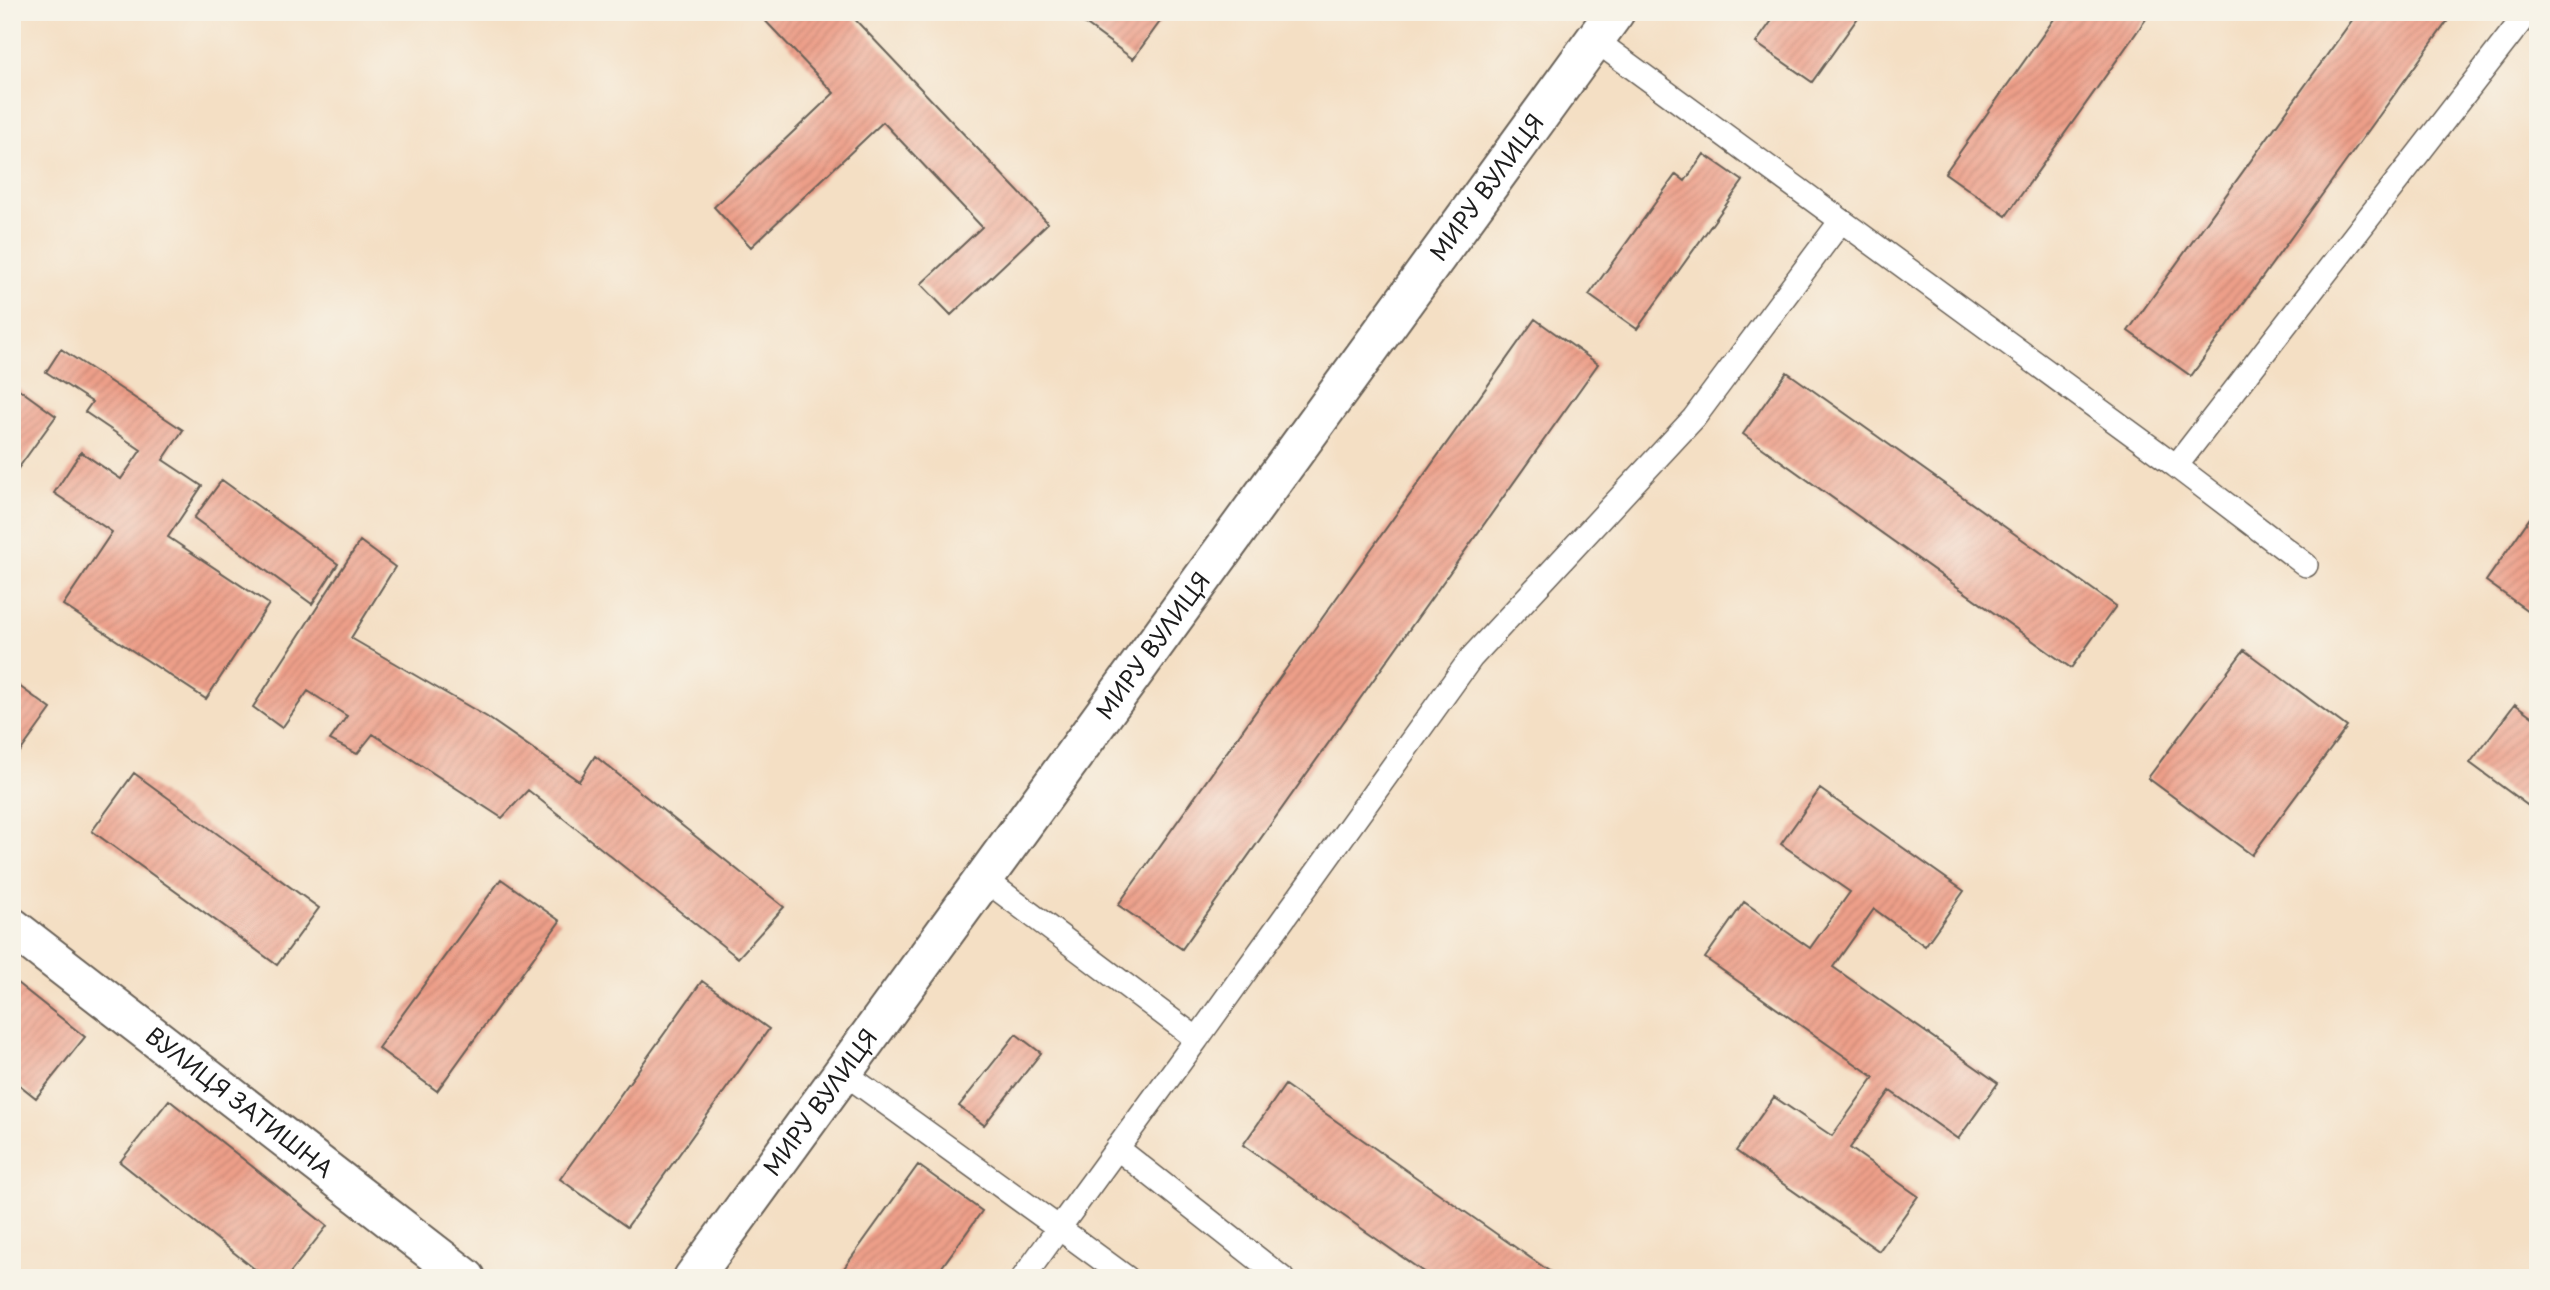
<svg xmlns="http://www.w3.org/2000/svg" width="2550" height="1290" font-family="'Playpen Sans',sans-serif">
<defs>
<pattern id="building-hatch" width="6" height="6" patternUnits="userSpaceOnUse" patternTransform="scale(1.75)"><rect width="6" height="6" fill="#ed9f89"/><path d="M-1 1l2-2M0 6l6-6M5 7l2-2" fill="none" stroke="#cb8876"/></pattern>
</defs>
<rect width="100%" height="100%" fill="#f7f3e8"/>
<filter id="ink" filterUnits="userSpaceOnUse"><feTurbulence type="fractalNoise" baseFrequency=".0143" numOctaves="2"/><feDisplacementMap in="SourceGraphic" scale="14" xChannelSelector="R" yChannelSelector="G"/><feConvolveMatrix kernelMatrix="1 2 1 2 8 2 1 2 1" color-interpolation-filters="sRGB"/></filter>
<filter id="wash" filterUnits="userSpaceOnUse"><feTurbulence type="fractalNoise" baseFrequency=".00686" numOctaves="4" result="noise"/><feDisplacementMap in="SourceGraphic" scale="28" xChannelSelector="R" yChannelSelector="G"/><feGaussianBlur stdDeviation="1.57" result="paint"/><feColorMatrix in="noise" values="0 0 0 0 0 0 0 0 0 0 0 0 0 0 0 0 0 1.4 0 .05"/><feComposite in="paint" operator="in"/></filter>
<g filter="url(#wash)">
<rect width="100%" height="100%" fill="#f4dfc4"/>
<g id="blocks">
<path fill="url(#building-hatch)" d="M757 12H848L1048 223 951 315 921 284 982 227 883 122 751 247 714 207 834 93Z
M1069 12H1167L1133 59Z
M1778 12H1862L1812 82 1756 43Z
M2059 12H2151L2006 216 1945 173Z
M2358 12H2454L2191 376 2128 331Z
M1704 154 1743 181 1637 329 1589 295 1676 174 1685 181Z
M1535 319 1598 364 1182 949 1118 905Z
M61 349 183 430 163 460 202 486 168 537 269 604 206 699 63 605 112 532 54 493 81 452 121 479 141 450 85 412 92 402 46 372Z
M1787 372 2116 606 2071 668 1743 434Z
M12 384 56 416 12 477Z
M222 480 338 564 312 604 194 518Z
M2532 515 2538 519V618L2486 581Z
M360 541 395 567 351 638 487 717 579 781 595 756 784 907 738 958 528 790 502 818 373 734 357 754 330 740 347 716 308 691 282 728 253 707Z
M2244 650 2347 727 2252 855 2148 778Z
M12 681 51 709 12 763Z
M2515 704 2538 721V813L2470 763Z
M134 773 319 908 277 965 92 831Z
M1820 789 1964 891 1925 946 1874 909 1833 967 1998 1083 1958 1139 1890 1091 1850 1148 1918 1196 1879 1251 1736 1151 1774 1097 1832 1136 1874 1077 1705 958 1744 902 1810 948 1850 892 1781 844Z
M501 879 560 921 437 1091 378 1048Z
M12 979 85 1037 36 1098 12 1079Z
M702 981 769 1029 627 1227 560 1179Z
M1016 1034 1041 1053 984 1125 959 1106Z
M1285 1085 1559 1278H1432L1243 1145Z
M169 1100 327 1226 286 1278H266L120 1162Z
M918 1165 982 1211 934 1278H837Z"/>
</g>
</g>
<g filter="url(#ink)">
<use href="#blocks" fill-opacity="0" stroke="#686057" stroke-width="2"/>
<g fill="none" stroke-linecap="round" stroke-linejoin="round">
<g stroke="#686057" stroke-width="26">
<path id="lane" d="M1595 40 2176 466 2528 12
M2176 466 2306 565
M983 878 1197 1039 1059 1228 1127 1278
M1197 1039 1471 658 1694 418 1841 221
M843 1072 1059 1228 1023 1278
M1117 1148 1282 1278"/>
</g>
<g stroke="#686057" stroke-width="42">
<g id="street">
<path id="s1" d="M12 927 466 1278"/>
<path id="s2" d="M693 1278 1615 12"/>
</g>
</g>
<use href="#lane" stroke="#fff" stroke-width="23"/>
<use href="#street" stroke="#fff" stroke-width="38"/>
</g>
</g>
<g text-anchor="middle" stroke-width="5" stroke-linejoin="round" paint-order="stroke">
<g font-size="23" fill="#1c1c1c" stroke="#f7f3e8">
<text dy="8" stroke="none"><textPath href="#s2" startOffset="1349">МИРУ ВУЛИЦЯ</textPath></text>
<text dy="8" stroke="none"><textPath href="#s2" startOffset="782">МИРУ ВУЛИЦЯ</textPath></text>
<text dy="8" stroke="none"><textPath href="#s1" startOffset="287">ВУЛИЦЯ ЗАТИШНА</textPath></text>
<text dy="8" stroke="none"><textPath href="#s2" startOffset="217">МИРУ ВУЛИЦЯ</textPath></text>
</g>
</g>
<rect width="2550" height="1290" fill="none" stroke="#f7f3e8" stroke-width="42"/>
</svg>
